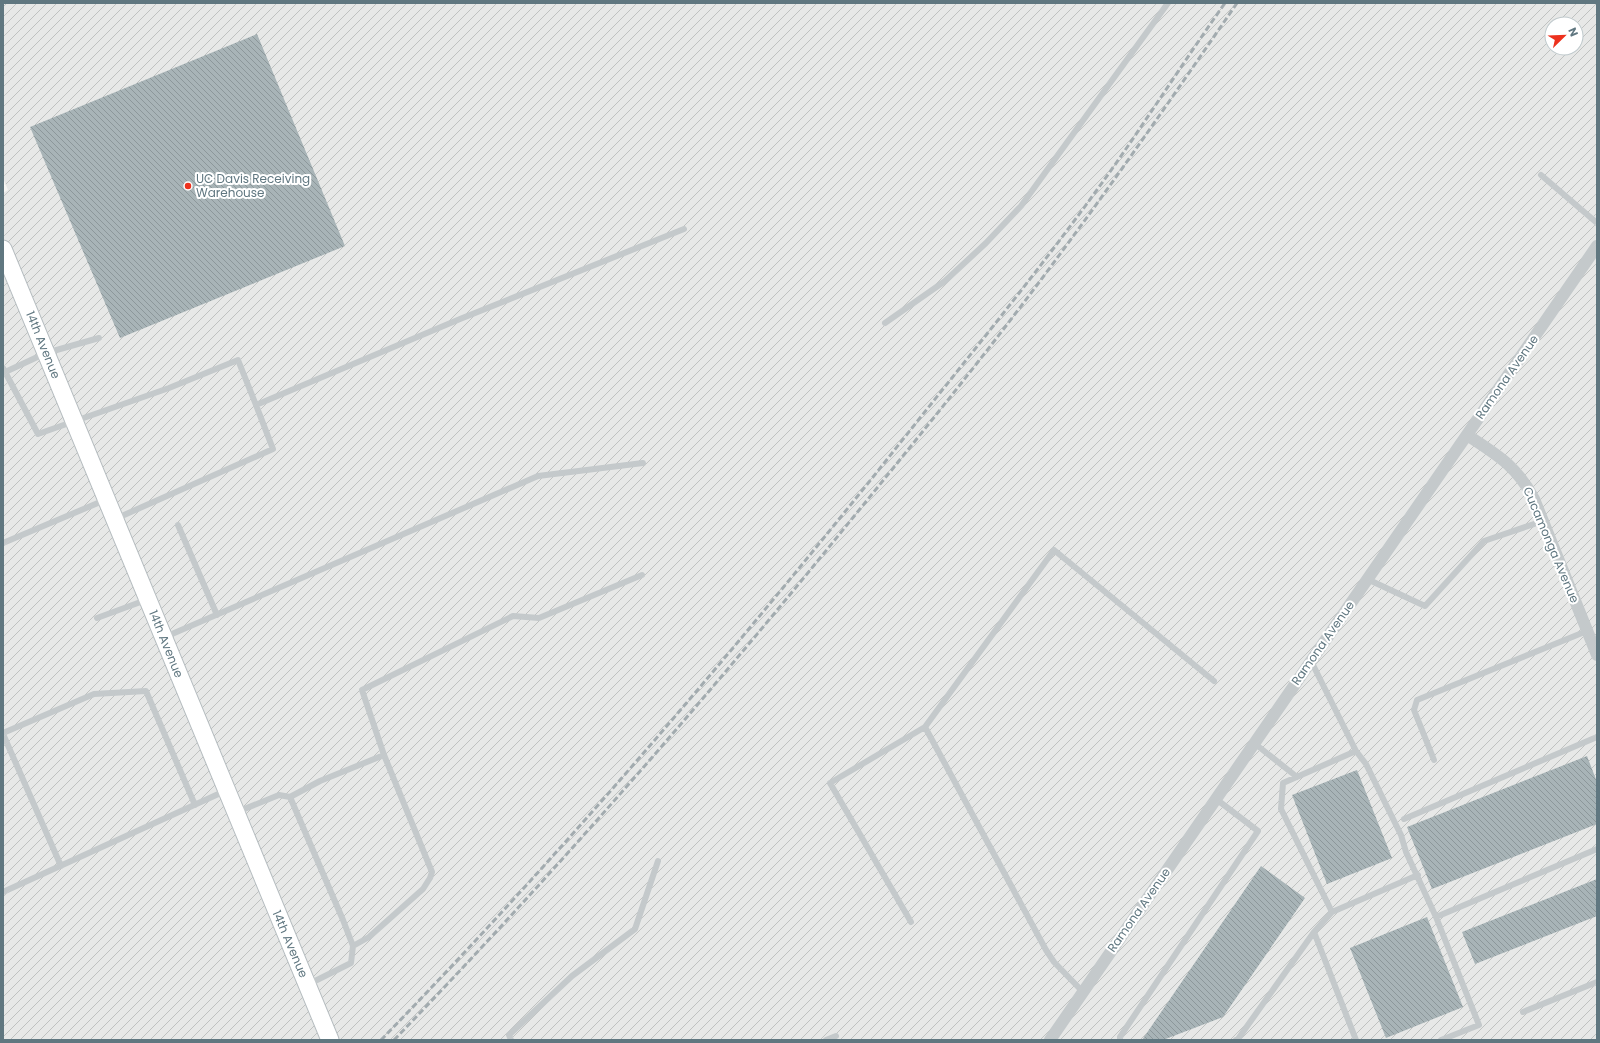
<svg xmlns="http://www.w3.org/2000/svg" width="1600" height="1043" font-family="Poppins,sans-serif">
<defs>
<pattern id="industrial-furrows" width="10" height="10" patternUnits="userSpaceOnUse"><rect width="10" height="10" fill="#e7e8e7"/><path d="M-1 1l2-2M0 10L10 0M9 11l2-2" fill="none" stroke="#bfc1c0"/></pattern>
<pattern id="building-back-hatch" width="6" height="6" patternUnits="userSpaceOnUse"><rect width="6" height="6" fill="#a8b4b7"/><path d="M-1 5l2 2M0 0l6 6M5-1l2 2" fill="none" stroke="#8c979a"/></pattern>
</defs>
<rect width="100%" height="100%" fill="#f7f6f3"/>
<path fill="url(#industrial-furrows)" fill-rule="evenodd" d="M3 3H1597V1040H3V193L8 190 3 178ZM1552 24H1576V48H1552Z"/>
<path fill="url(#building-back-hatch)" d="M257 34 345 246 120 338 30 127Z
M1587 756 1597 782V824L1432 889 1407 827Z
M1357 770 1392 858 1327 884 1292 795Z
M1261 866 1305 898 1223 1017 1163 1040H1142Z
M1597 879V916L1475 964 1462 932Z
M1427 917 1463 1007 1386 1038 1350 948Z"/>
<g fill="none" stroke-linecap="round" stroke-linejoin="round">
<g stroke="#b6bdc0" stroke-width="19">
<path id="secondary" d="M3 249 330 1040"/>
</g>
<path stroke="#c4c9cb" stroke-width="6" d="M1541 175 1597 223
M885 323 945 281 986 243 1021 206 1168 3
M3 368 38 434 169 388 238 360 256 405 460 319 684 229
M3 373 46 353 99 338
M115 519 273 449 256 405
M178 525 217 615
M3 543 105 500
M1367 579 1425 606 1484 541 1543 521
M97 618 146 600
M165 637 538 476 643 463
M1311 661 1356 751 1366 764 1401 835 1406 852 1436 917 1479 1025 1441 1040
M925 727 1054 550 1214 681
M3 733 94 694 146 691 195 805
M3 734 61 866
M1254 743 1297 777
M384 755 362 690 513 616 539 618 642 575
M1434 760 1414 710 1417 700 1587 631
M290 797 320 781 384 755 432 872 430 878 423 889 369 937 353 946
M237 812 279 795 290 797 343 920 353 946 351 963 309 984
M1404 819 1597 737
M3 892 225 791
M1332 912 1281 809 1283 783 1356 751
M1436 917 1597 849
M911 922 830 783 925 727 1046 950 1054 962 1083 992
M1314 932 1356 1040
M1523 1012 1597 982
M511 1040 509 1035 572 976 635 929 658 861
M826 1040 836 1036
M1120 1040V1037L1258 831 1216 799
M1236 1040 1238 1039 1314 932 1332 912 1418 875"/>
<path stroke="#c4c9cb" stroke-width="12" d="M1467 435C1497 455 1516 465 1534 499L1597 655
M1050 1040 1597 246"/>
<use href="#secondary" stroke="#fff" stroke-width="17"/>
<path stroke="#a2abaf" stroke-width="3" stroke-dasharray="6 3" stroke-linecap="butt" d="M381 1040C559 857 725 662 885 462 964 362 1046 263 1119 159 1155 107 1189 54 1225 3
M394 1040C554 874 706 699 851 520 912 445 973 370 1031 293 1102 199 1170 101 1237 3"/>
</g>
<circle fill="#ed311d" stroke="#fff" stroke-width="1.5" cx="188" cy="186" r="4"/>
<g text-anchor="middle" stroke-width="4" stroke-linejoin="round" paint-order="stroke">
<g font-size="12" fill="#607780" stroke="#fff" text-anchor="start">
<text x="196" y="183">UC Davis Receiving<tspan x="196" dy="14">Warehouse</tspan></text>
</g>
<g font-size="12" fill="#607780" stroke="#fff">
<text transform="translate(43 345) rotate(68)" y="4">14th Avenue</text>
<text transform="translate(1507 377) rotate(-55)" y="4">Ramona Avenue</text>
<text transform="translate(1551 545) rotate(67)" y="4">Cucamonga Avenue</text>
<text transform="translate(1323 643) rotate(-55)" y="4">Ramona Avenue</text>
<text transform="translate(166 644) rotate(68)" y="4">14th Avenue</text>
<text transform="translate(1139 910) rotate(-55)" y="4">Ramona Avenue</text>
<text transform="translate(290 944) rotate(67)" y="4">14th Avenue</text>
</g>
</g>
<rect width="1600" height="1043" fill="none" stroke="#607780" stroke-width="8"/>
<g transform="translate(1564 36) rotate(67)"><circle r="19" fill="#ffffff" stroke="#bfc9cc"/>
<path d="M0-3L7 15L0 10L-7 15Z" fill="#ed311d"/>
<text y="-6" font-size="11" font-weight="bold" text-anchor="middle" fill="#607780">N</text>
</g>
</svg>
